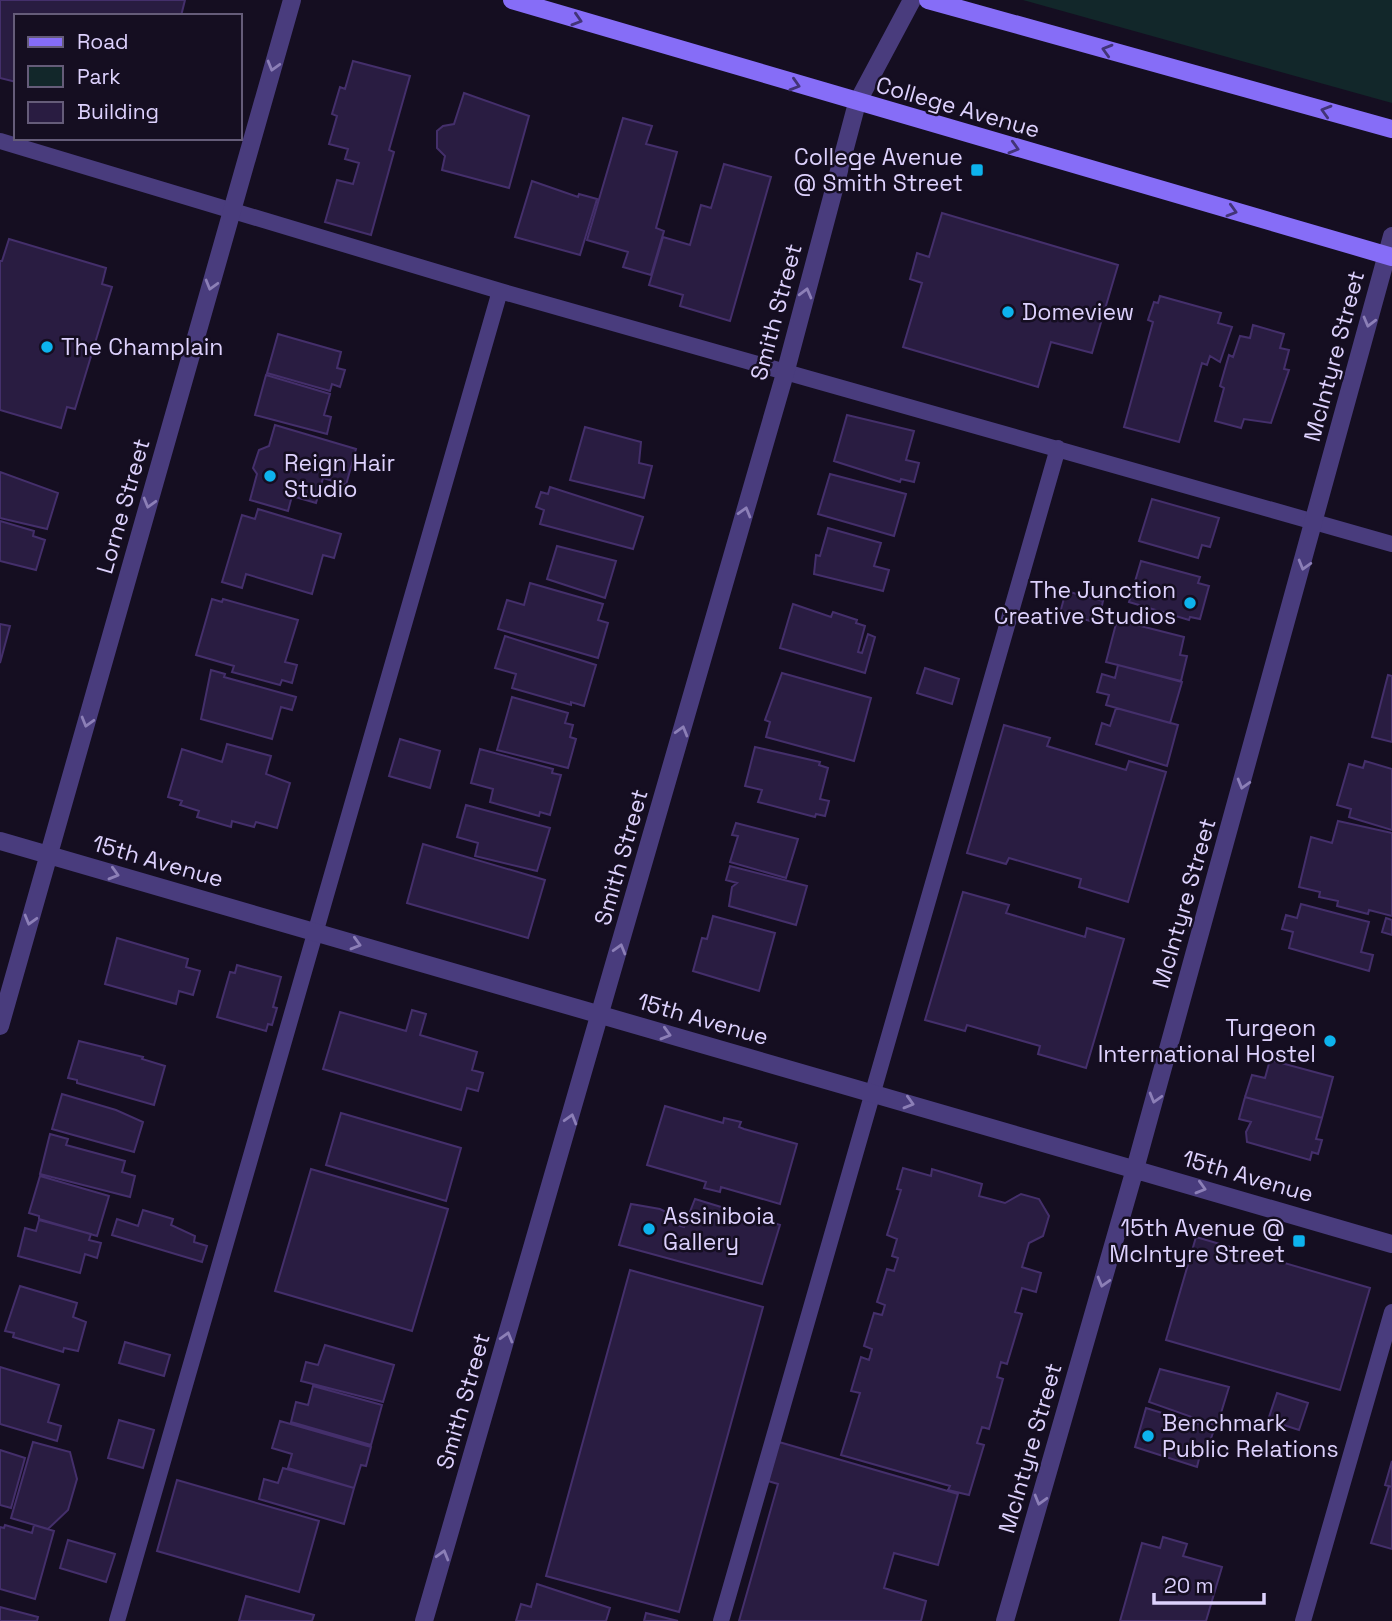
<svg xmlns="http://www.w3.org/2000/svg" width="1392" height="1621" font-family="'Space Grotesk',sans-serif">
<rect width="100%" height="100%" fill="#150e21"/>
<path fill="#12272a" d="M1023 0H1392V103Z"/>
<path fill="#291c41" stroke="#442f6b" stroke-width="2" d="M0 0H185L181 16H16V82L0 78Z
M353 61 410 76 389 150 394 152 371 235 325 222 337 180 353 184 359 163 345 159 348 149 329 144 337 116 332 114 340 87 345 89Z
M464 93 529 116 509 188 442 170 445 156 437 148V131L443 126 454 124Z
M623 118 652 126 646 144 677 152 656 228 664 231 651 275 623 267 628 252 587 240Z
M724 164 771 177 730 321 680 306 683 295 649 285 663 237 690 245 701 205 711 208Z
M532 181 578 197 579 194 597 199 580 255 515 237Z
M942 213 1118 265 1092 353 1051 342 1038 387 903 347 922 283 910 279 917 253 929 257Z
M9 239 106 268 102 284 112 287 75 409 67 407 61 428 0 410V261H2Z
M1160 296 1221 313 1218 323 1232 327 1220 362 1210 356 1207 365 1202 363 1179 442 1124 427 1153 322 1148 320 1154 302 1158 303Z
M1253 325 1284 334 1280 348 1289 350 1284 369 1289 370 1271 423 1244 419 1241 428 1215 421 1224 388 1220 386 1229 355 1233 357 1240 336 1250 338Z
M278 334 341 352 337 368 345 370 340 387 332 384 330 391 267 373Z
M266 375 330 394 324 415 331 417 327 434 255 415Z
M847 415 914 431 906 460 919 463 914 482 901 479 900 482 834 461Z
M275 425 356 449 346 485 323 478 316 503 292 496 288 511 250 500 257 474 253 468 259 450 269 446Z
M585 427 641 442 639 463 652 466 644 498 570 480Z
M0 472 58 493 47 529 0 518Z
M830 474 906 494 894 536 818 514Z
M550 487 643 517 633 549 540 524 544 510 536 507 541 492 548 494Z
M1152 499 1219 518 1210 547 1202 545 1198 558 1139 541Z
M258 509 341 534 334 558 323 555 312 594 246 574 242 588 222 582 242 515 255 519Z
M0 521 34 531 33 536 45 540 36 570 0 561Z
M828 528 881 543 874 566 889 570 883 591 814 574 816 555 820 556Z
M557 546 616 561 605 598 547 579Z
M1141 561 1200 577 1198 583 1209 586 1200 619 1190 617 1189 620 1129 602Z
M530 583 603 604 598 620 608 623 598 658 498 629 507 600 524 605Z
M1066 591 1103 601 1098 623 1060 613Z
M212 599 222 602 223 599 298 620 285 662 297 665 292 683 282 680 280 685 232 672 234 666 196 655Z
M793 604 831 617 833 612 857 620 856 623 865 626 858 652 862 653 868 634 875 637 865 673 780 648Z
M1117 620 1184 637 1180 655 1187 656 1181 681 1106 662Z
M0 624 10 626 0 663Z
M505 636 596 665 584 706 571 702V705L512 688 516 674 495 668Z
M1118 665 1182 682 1170 723 1106 705 1109 695 1097 692 1102 674 1115 678Z
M925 668 959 679 952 704 917 693Z
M211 670 225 674 224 677 296 697 292 710 281 707 272 739 201 719Z
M782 673 871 698 854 761 766 737 770 722 765 720Z
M1388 675 1392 676V742L1372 737Z
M512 697 568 713 565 723 573 725 570 737 576 739 568 768 497 750Z
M1116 708 1178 725 1167 766 1096 744 1102 723 1110 726Z
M1004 725 1050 738 1047 746 1126 770 1129 761 1166 772 1128 902 1079 887 1081 879 1009 858 1006 864 967 853Z
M400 739 440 751 430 788 389 776Z
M227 744 271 756 266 774 290 783 277 828 256 822 254 827 232 821 231 827 197 817 199 811 180 805 182 801 168 797 182 749 222 762Z
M755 747 820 762 819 765 828 768 820 799 829 801 825 816 816 814 815 817 758 802 762 790 745 786Z
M480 749 553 769 552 773 561 775 550 815 540 812 539 816 490 802 493 789 471 783Z
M1365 761 1392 769V830L1349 817 1351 809 1337 805 1349 764 1363 768Z
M466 805 550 828 537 871 475 856 478 843 457 837Z
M1338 821 1392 833V916L1369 910 1368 914 1337 906 1338 901 1319 897 1320 892 1299 887 1311 837 1332 843Z
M736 823 798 839 786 878 730 862 738 836 732 835Z
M423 844 545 880 528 938 407 903Z
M730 866 807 886 796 925 729 906 732 887 737 883 726 880Z
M963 892 1009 905 1006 913 1085 937 1087 928 1124 939 1086 1068 1038 1054 1040 1046 967 1025 965 1031 925 1020Z
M1301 904 1369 922 1361 952 1373 955 1369 971 1289 948 1293 932 1282 929 1286 915 1297 918Z
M713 916 775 933 759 991 693 971 702 938 707 939Z
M1386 918 1392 920V935L1382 932Z
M117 938 188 959 186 967 200 971 193 995 179 991 176 1004 105 984Z
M237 965 281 977 273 1007 277 1008 272 1025 268 1024 266 1031 217 1017 230 972 235 973Z
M412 1010 426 1014 420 1035 477 1052 472 1070 483 1073 478 1091 467 1088 461 1110 323 1069 340 1012 406 1031Z
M79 1041 143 1057 142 1059 165 1066 154 1105 77 1083V1080L68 1078Z
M1270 1060 1333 1077 1322 1118 1245 1097 1252 1075 1265 1078Z
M62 1094 116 1110 143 1122 134 1152 52 1129Z
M1245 1097 1322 1118 1316 1139 1322 1140 1318 1154 1312 1152 1310 1160 1247 1142 1246 1132 1251 1122 1239 1119Z
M665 1106 723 1123 724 1118 741 1122 739 1127 744 1129 797 1144 780 1204 721 1187 720 1192 704 1188 706 1182 647 1165Z
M341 1113 461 1148 446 1201 326 1165Z
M50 1134 68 1139 66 1145 125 1161 122 1172 135 1176 130 1197 40 1174Z
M903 1168 931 1176 932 1169 982 1184 979 1196 1005 1203 1021 1194 1039 1199 1049 1216 1043 1236 1029 1243 1022 1267 1041 1273 1036 1292 1022 1288 1015 1312 1022 1314 1007 1364 1001 1362 997 1377 1003 1379 989 1429 982 1427 977 1443 984 1445 969 1495 948 1490 950 1486 841 1455 860 1393 851 1391 861 1357 869 1360 872 1349 864 1346 874 1313 882 1315 885 1305 877 1302 887 1269 894 1271 898 1258 892 1256 897 1239 887 1235 901 1190 897 1189Z
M311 1169 448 1209 412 1331 275 1291Z
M40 1176 109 1196 97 1236 39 1219V1216L29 1213Z
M695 1199 780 1225 762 1284 619 1245 631 1204 660 1209 676 1217 674 1224 684 1227Z
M143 1210 173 1219 171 1225 195 1236 194 1242 207 1246 202 1262 112 1235 117 1219 138 1226Z
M39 1220 91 1234 89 1240 101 1243 97 1258 85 1254 80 1273 18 1256 25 1228 36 1231Z
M1196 1237 1370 1288 1340 1390 1166 1340Z
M630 1270 763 1307 679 1612 546 1576Z
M20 1286 77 1303 73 1317 86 1322 78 1351 64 1348 63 1352 13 1337 14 1333 5 1331Z
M125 1342 170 1355 164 1376 119 1363Z
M325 1345 394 1365 383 1402 301 1381 306 1362 318 1365Z
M0 1367 59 1385 48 1422 61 1426 57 1441 0 1424Z
M1160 1369 1229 1387 1217 1426 1149 1402Z
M313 1386 382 1405 371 1445 291 1422 296 1402 308 1405Z
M1277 1393 1308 1403 1299 1430 1268 1420Z
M1146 1408 1214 1429 1207 1452 1201 1451 1197 1467 1135 1447Z
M119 1420 154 1430 143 1468 108 1458Z
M280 1421 371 1447 366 1466 361 1465 354 1488 288 1468 292 1454 272 1448Z
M33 1442 70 1452 77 1479 68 1510 48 1529 11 1518Z
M779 1442 958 1494 938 1565 894 1553 884 1588 926 1601 921 1621H739L778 1484 768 1481Z
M0 1450 25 1458 11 1508 0 1505Z
M1392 1461V1487L1385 1485Z
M283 1468 354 1488 344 1524 259 1499 264 1479 278 1483Z
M177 1480 319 1521 299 1592 157 1551Z
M1389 1486 1392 1487V1549L1371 1543Z
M5 1525 32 1533 34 1525 54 1531 35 1599 0 1589V1527L4 1528Z
M1163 1537 1187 1544 1183 1556 1222 1567 1206 1621H1120L1142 1543 1160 1548Z
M68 1540 115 1554 106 1582 60 1568Z
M537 1584 610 1608 606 1621H516L521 1604 531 1607Z
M246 1596 314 1615 312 1621H239Z
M0 1607 38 1617 37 1621H0Z
M646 1613 678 1621H644Z"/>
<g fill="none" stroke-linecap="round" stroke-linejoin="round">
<path stroke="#493c7d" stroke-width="16" d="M0 141 500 291 1392 544
M117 1621 500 291
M721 1621 1058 448
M1303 1621 1392 1312"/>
<path stroke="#493c7d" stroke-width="18" d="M0 841 1392 1244
M0 1026 292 0
M424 1621 786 370 857 103 912 0
M1005 1621 1135 1169 1392 236"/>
<path stroke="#866df7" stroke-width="18" d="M512 0 1392 257
M928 0 1392 129"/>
</g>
<defs><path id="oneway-chevron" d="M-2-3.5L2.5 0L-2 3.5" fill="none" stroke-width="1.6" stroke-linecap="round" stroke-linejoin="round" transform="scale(1.75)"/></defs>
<g stroke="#423477">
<use href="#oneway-chevron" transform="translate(577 20) rotate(17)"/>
<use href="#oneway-chevron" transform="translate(1107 50) rotate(-164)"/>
<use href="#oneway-chevron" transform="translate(795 85) rotate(17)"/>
<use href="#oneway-chevron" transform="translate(1326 111) rotate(-164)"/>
<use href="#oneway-chevron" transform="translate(1014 148) rotate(16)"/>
<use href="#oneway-chevron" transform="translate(1232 211) rotate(16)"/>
</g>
<g stroke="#8c7fb7">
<use href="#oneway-chevron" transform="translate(273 66) rotate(106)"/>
<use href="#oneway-chevron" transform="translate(211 285) rotate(106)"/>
<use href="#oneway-chevron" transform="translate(806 293) rotate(-75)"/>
<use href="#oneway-chevron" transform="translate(1369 322) rotate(105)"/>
<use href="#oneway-chevron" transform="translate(149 503) rotate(106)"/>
<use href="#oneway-chevron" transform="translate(745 512) rotate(-74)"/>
<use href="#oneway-chevron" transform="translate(1304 565) rotate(106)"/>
<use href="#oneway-chevron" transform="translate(87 722) rotate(106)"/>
<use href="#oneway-chevron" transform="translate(682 731) rotate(-74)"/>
<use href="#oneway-chevron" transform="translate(1243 784) rotate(106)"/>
<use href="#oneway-chevron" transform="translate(114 874) rotate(16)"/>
<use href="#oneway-chevron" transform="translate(30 920) rotate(106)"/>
<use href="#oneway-chevron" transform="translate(356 944) rotate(16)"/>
<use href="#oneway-chevron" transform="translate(620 949) rotate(-74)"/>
<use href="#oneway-chevron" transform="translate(666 1034) rotate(16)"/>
<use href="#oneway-chevron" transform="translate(1155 1098) rotate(106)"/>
<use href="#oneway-chevron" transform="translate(909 1103) rotate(16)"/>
<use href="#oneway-chevron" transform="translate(571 1119) rotate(-74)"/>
<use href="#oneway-chevron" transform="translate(1201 1188) rotate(16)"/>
<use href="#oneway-chevron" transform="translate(1103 1282) rotate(106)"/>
<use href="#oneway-chevron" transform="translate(507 1337) rotate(-74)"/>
<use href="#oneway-chevron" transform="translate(1040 1500) rotate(106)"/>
<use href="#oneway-chevron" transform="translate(443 1555) rotate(-74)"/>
</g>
<g fill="#0db3ed" stroke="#150e21" stroke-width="2.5">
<rect x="970" y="163" width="14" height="14" rx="3.5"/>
<circle cx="1008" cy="312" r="7"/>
<circle cx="47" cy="347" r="7"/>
<circle cx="270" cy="476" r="7"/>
<circle cx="1190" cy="603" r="7"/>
<circle cx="1330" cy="1041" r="7"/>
<circle cx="649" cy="1229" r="7"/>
<rect x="1292" y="1234" width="14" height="14" rx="3.5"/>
<circle cx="1148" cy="1436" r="7"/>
</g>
<g text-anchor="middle" stroke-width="5" stroke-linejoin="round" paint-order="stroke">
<g font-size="23" fill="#ddd1fd" stroke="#150e21">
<text transform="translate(958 107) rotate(16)" y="8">College Avenue</text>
<text transform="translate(776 312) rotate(-75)" y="8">Smith Street</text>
<text transform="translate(1334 356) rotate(-75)" y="8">McIntyre Street</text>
<text transform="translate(123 506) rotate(-74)" y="8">Lorne Street</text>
<text transform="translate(621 857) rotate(-74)" y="8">Smith Street</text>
<text transform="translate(158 861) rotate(16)" y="8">15th Avenue</text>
<text transform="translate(1184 903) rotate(-74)" y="8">McIntyre Street</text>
<text transform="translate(703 1019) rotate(16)" y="8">15th Avenue</text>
<text transform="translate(1248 1176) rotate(16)" y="8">15th Avenue</text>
<text transform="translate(463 1401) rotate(-74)" y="8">Smith Street</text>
<text transform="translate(1030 1448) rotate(-74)" y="8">McIntyre Street</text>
</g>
<g font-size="23" fill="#ddd1fd" stroke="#150e21" text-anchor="start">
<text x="963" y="165" text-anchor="end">College Avenue<tspan x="963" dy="26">@ Smith Street</tspan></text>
<text x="1022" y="320">Domeview</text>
<text x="61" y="355">The Champlain</text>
<text x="284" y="471">Reign Hair<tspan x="284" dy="26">Studio</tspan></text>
<text x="1176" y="598" text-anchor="end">The Junction<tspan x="1176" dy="26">Creative Studios</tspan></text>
<text x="1316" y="1036" text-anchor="end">Turgeon<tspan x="1316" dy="26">International Hostel</tspan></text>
<text x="663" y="1224">Assiniboia<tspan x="663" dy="26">Gallery</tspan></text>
<text x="1285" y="1236" text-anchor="end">15th Avenue @<tspan x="1285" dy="26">McIntyre Street</tspan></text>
<text x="1162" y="1431">Benchmark<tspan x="1162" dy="26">Public Relations</tspan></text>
</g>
</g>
<rect x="14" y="14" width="228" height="126" fill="#150e21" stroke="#655c79" stroke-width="2"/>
<rect x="28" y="37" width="35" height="10" fill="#866df7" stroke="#655c79" stroke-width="2"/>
<text x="77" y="49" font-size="21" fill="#ddd1fd">Road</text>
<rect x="28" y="66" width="35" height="21" fill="#12272a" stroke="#655c79" stroke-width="2"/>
<text x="77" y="84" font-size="21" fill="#ddd1fd">Park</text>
<rect x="28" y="102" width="35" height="21" fill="#291c41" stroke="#655c79" stroke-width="2"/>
<text x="77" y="119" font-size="21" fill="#ddd1fd">Building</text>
<path d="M1154 1593v10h110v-10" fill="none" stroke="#ddd1fd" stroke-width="3.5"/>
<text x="1164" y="1593" font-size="21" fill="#ddd1fd" stroke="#150e21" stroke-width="5" paint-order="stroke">20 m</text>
</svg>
